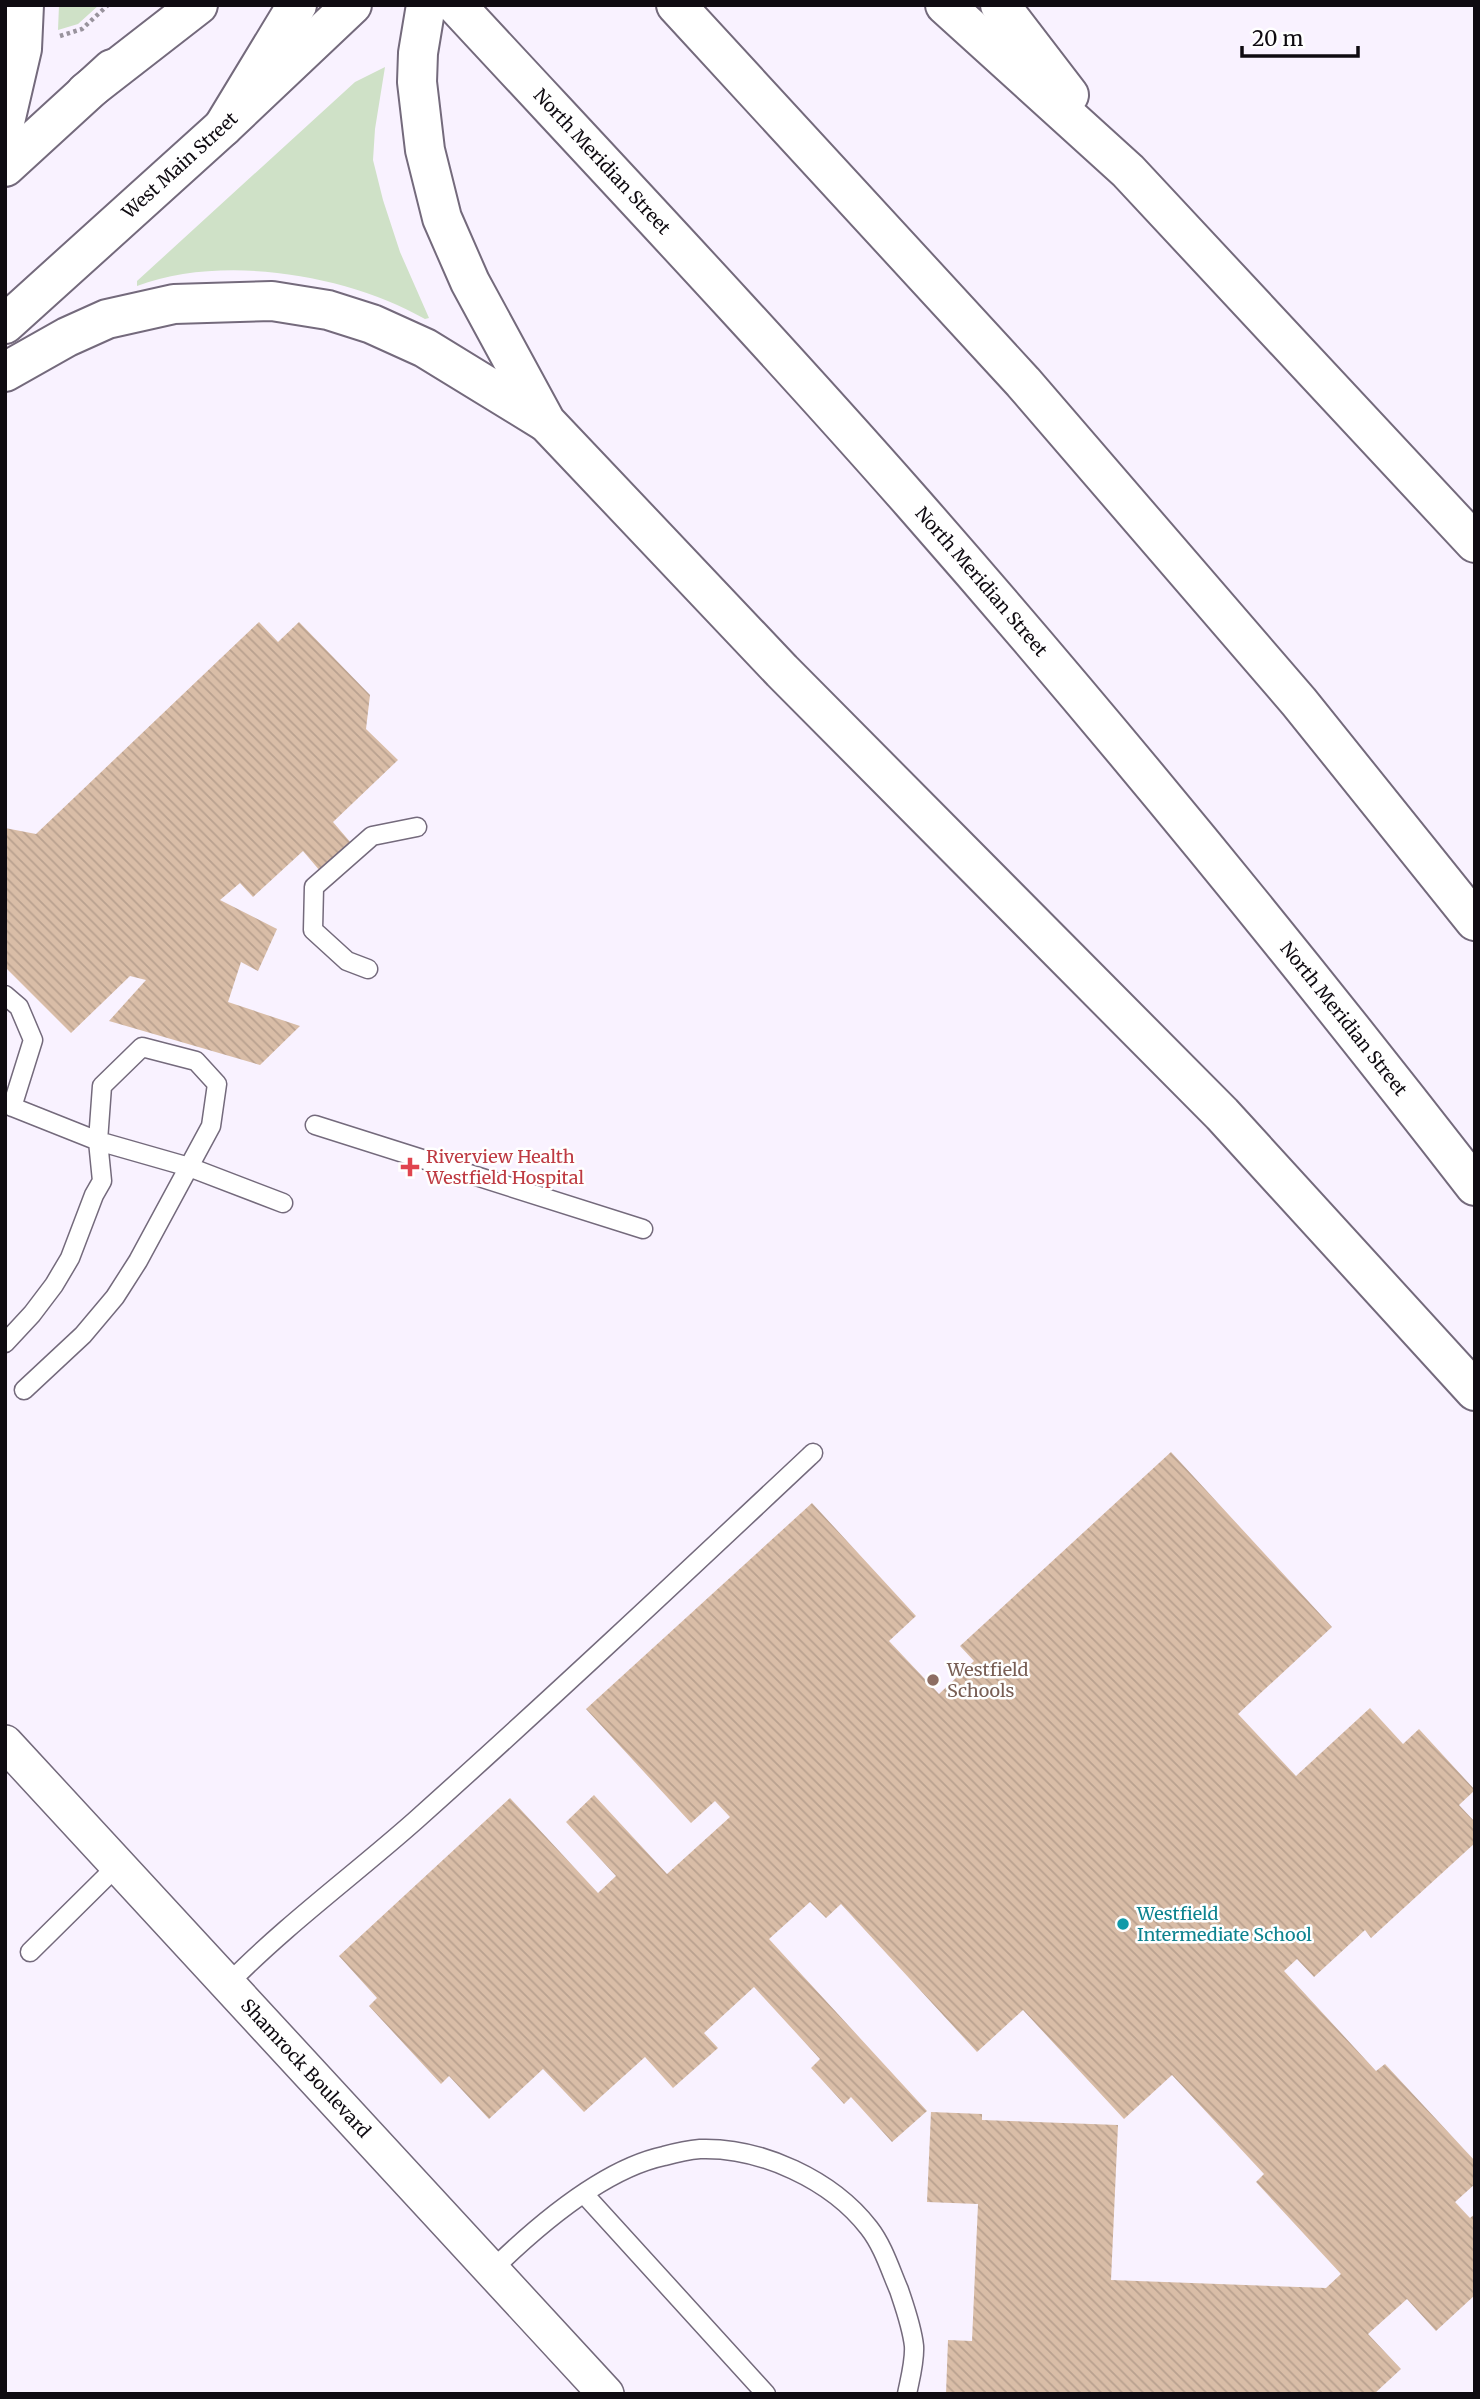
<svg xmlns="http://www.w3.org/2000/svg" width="1480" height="2399" font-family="Merriweather,serif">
<defs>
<pattern id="building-back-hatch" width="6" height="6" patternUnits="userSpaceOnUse" patternTransform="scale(1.75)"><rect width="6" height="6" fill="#d9bda7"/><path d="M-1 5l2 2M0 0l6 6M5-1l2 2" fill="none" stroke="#b9a18f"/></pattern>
</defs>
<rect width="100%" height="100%" fill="#f9f2ff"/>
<path fill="#cfe1c7" d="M59 5H99L78 24 58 30Z
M385 67 375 129 373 160 383 200 400 252 429 318 425 319C347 274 222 254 137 286V281L355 82Z"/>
<path fill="url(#building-back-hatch)" d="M259 622 278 642 299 622 370 695 366 729 398 760 333 822 363 857 332 885 303 851 253 897 240 883 220 900 277 929 258 971 241 962 228 1002 300 1026 260 1065 109 1021 146 980 130 976 71 1033 5 967V828L36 834Z
M1171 1452 1332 1627 1238 1714 1296 1776 1370 1708 1403 1744 1419 1729 1475 1790 1459 1805 1475 1822V1843L1371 1938 1365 1930 1314 1977 1297 1959 1284 1971 1376 2071 1385 2064 1475 2161V2184L1455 2202 1470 2218 1475 2214V2295L1436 2331 1407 2299 1368 2334 1401 2369 1374 2394H946L948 2340 972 2341 978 2204 927 2202 931 2112 982 2114V2120L1118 2125 1111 2280 1326 2288 1341 2274 1256 2182 1264 2174 1172 2075 1124 2119 1023 2010 977 2052 841 1904 826 1918 810 1902 769 1939 927 2111 892 2142 851 2097 844 2104 811 2068 820 2059 754 1987 704 2033 718 2048 673 2088 645 2057 584 2112 543 2069 489 2119 449 2076 441 2084 369 2006 377 1998 339 1956 510 1798 598 1893 616 1876 566 1822 594 1795 667 1874 730 1817 715 1801 691 1823 586 1709 812 1503 916 1616 889 1641 939 1694 974 1661 960 1646Z"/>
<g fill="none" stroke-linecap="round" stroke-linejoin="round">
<g stroke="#746a7c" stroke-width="21">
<path id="lane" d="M368 969 347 961 313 930 314 887 372 836 417 827
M5 995 19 1007 33 1040 12 1107
M5 1104 98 1141 189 1167 283 1203
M315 1125 643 1229
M5 1343 32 1314 54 1285 70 1258 94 1195 102 1181 98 1141 102 1086 142 1047 196 1061 217 1084 211 1126 138 1261 115 1297 83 1335 24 1390
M30 1952 118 1865
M229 1983C287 1924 354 1875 416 1820 550 1700 682 1576 813 1453
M584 2194 766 2394
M492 2270C536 2227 603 2169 664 2156 675 2153 688 2150 700 2149 761 2147 832 2180 869 2228 883 2246 890 2269 899 2290 905 2308 912 2327 914 2346 915 2361 910 2379 907 2394"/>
</g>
<g stroke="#746a7c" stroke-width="38">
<g id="street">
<path id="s1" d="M5 1743 606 2394"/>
</g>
</g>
<g stroke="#746a7c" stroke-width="42">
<g id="primary">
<path d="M5 167 112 69"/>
<path id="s2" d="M5 324 223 127 352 5"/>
</g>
</g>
<g stroke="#746a7c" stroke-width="42">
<g id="highway">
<path d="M426 5 418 53 417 82 425 150 442 218 470 282 546 422 782 671 1222 1114 1475 1391"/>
<path id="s3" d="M456 5C609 170 763 333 912 502 1107 724 1294 953 1475 1186"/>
<path d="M676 5 1023 382 1299 702 1475 921"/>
<path d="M945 5 1128 171 1475 543"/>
<path d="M1000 5 1069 95"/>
<path d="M86 92 198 5"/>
<path d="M5 122 22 49 24 5"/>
<path d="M223 127 297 5"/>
<path d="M5 372 67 337 107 319 174 304 272 301 328 310 372 324 425 348 544 421"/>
</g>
</g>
<path stroke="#99939d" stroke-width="4.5" stroke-dasharray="3.5 3.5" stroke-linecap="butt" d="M60 36 82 29 108 5"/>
<use href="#lane" stroke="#fff" stroke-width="18"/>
<use href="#street" stroke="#fff" stroke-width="35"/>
<use href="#primary" stroke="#fff" stroke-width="38"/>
<use href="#highway" stroke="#fff" stroke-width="38"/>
</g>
<path fill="#e0444e" stroke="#fff" stroke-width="2.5" d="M406.5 1156.5h7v7h7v7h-7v7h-7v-7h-7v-7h7z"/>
<circle fill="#8d6e63" stroke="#fff" stroke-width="2.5" cx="933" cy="1680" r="7"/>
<circle fill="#0f9aa8" stroke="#fff" stroke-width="2.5" cx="1123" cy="1924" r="7"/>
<g text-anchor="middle" stroke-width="5" stroke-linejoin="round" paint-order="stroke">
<g font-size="18" fill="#0f0b11" stroke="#fff">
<text dy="6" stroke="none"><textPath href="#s3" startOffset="214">North Meridian Street</textPath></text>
<text dy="6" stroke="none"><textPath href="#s2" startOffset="236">West Main Street</textPath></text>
<text dy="6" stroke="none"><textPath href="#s3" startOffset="780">North Meridian Street</textPath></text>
<text dy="6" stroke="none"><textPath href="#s3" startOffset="1348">North Meridian Street</textPath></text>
<text dy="6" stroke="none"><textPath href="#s1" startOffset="443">Shamrock Boulevard</textPath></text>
</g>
<g font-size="18" fill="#be3a42" stroke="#fff" text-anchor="start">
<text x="426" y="1163">Riverview Health<tspan x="426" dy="21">Westfield Hospital</tspan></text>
</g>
<g font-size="18" fill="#785e54" stroke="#fff" text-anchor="start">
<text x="947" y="1676">Westfield<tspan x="947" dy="21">Schools</tspan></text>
</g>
<g font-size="18" fill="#0d838f" stroke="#fff" text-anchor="start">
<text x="1137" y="1920">Westfield<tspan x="1137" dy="21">Intermediate School</tspan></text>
</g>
</g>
<rect width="1480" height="2399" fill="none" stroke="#0f0b11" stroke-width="14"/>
<path d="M1242 46v10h116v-10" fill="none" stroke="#0f0b11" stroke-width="3.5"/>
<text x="1252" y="46" font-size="21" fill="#0f0b11" stroke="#ffffff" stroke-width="5" paint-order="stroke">20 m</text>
</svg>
